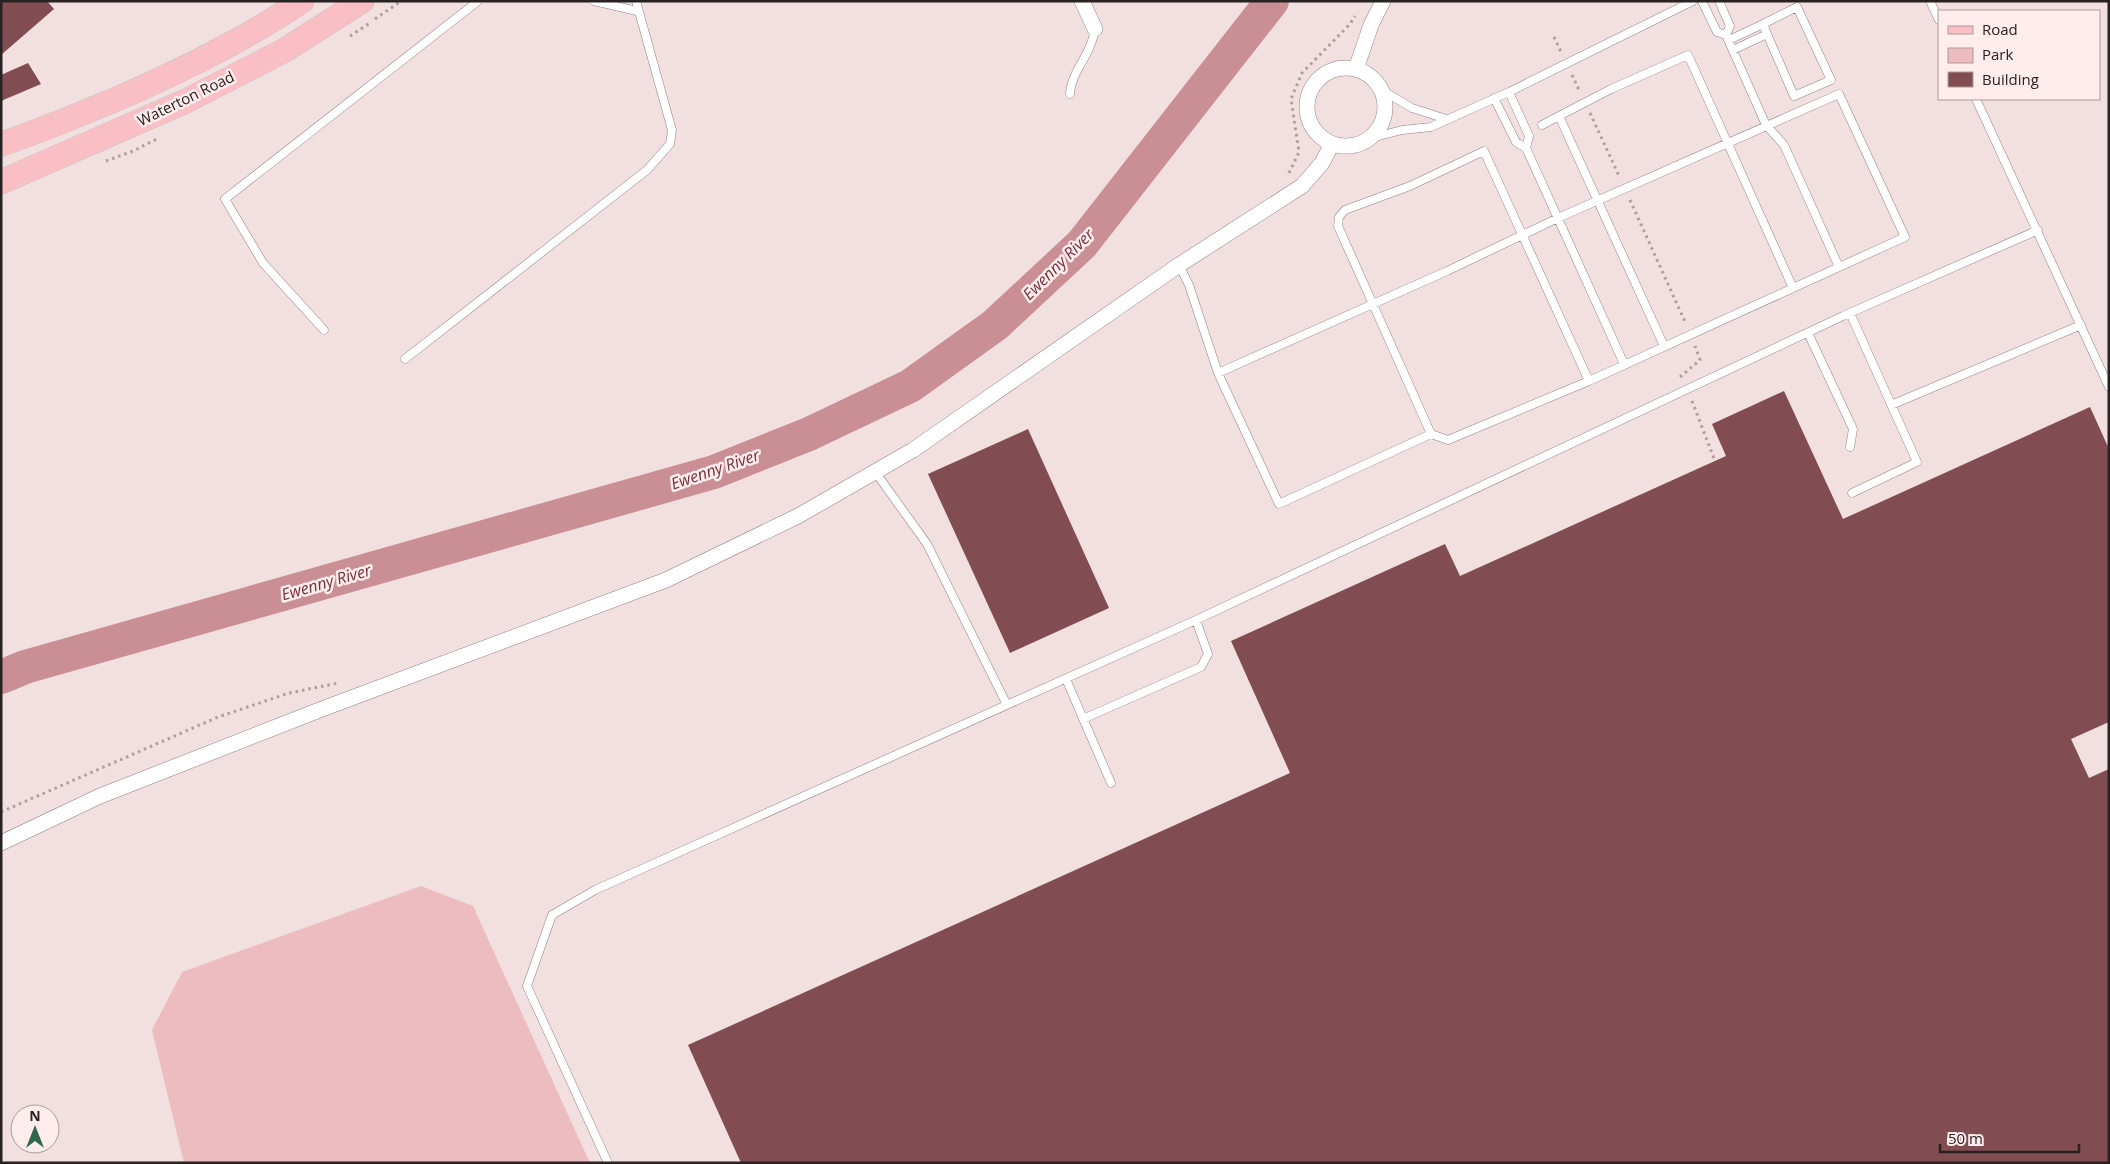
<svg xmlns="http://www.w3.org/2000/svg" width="2110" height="1164" font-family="'Open Sans',sans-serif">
<rect width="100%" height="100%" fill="#f2dfe0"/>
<path fill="#ecbcc0" d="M421 886 473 906 590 1163H184L152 1030 182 972Z"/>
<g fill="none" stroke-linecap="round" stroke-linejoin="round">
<path stroke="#ca8f95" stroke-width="34" d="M1 677 25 667 714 472 809 434 910 386 995 325 1082 244 1272 1"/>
</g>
<path fill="#814c52" d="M1 1H47L54 9 1 55Z
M28 63 41 84 1 101V75Z
M1784 391 1843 519 2090 407 2109 449V722L2071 739 2089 778 2109 769V1163H741L688 1045 1290 773 1231 641 1445 544 1460 576 1726 456 1712 424Z
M1028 429 1109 608 1010 653 928 474Z"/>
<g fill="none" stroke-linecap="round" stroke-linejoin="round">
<g stroke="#928183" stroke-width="9">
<path id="lane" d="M594 1 637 11
M1702 1 1717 32 1726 35 1766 125 1784 145 1839 267
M1719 1 1730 26 1726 35
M1930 1 1939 20
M1763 24 1797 7 1831 80 1794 96 1767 34
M1729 40 1763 24 1767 34 1733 50
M1380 89 1412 108 1446 119
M1509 92 1529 136 1526 148
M1070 94C1071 71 1091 56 1095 29
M1494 98 1516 142 1526 148 1624 364
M1976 99 2109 387
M1559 116 1611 89 1688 55 1793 288
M1542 125 1559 116 1664 346
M1371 138 1402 130 1431 127 1509 92 1693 1
M1484 151 1589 381 1448 440 1431 434 1338 226 1339 217 1345 210 1410 186Z
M1179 265 1189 285 1218 373 1279 504 1431 434
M1850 313 1917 462 1852 493
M324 330 263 263 225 199 478 1
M1808 333 1853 429 1850 447
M405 359 647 170 670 144 672 130 636 1
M1218 373 1447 271 1558 218 1839 94 1905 237 1589 381
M1891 405 2081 325
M876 473 927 544 1007 705
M1066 679 1111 783
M1083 719 1201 667 1208 654 1196 620
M608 1163 527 986 552 915 595 890 1196 620 1843 316 2038 230"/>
</g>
<g stroke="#928183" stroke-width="16">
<path id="street" d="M1082 1 1095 29
M1307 107a39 39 0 1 1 78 0a39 39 0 1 1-78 0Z
M1356 69 1371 25 1383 1
M1 843 100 796 322 709 666 580 798 516 913 450 1179 265 1302 186 1322 163 1332 144"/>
</g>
<g stroke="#c7c6c6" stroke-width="25">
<path id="primary" d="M1 144C39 132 75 116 112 101 177 73 243 41 302 1
M1 182 186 101 285 50 362 1"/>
</g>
<path stroke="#ac9d9e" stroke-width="3" stroke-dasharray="2.5 4" stroke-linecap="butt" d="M375 19 401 1
M350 36 370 23
M1554 37 1562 54
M1572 75 1580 92
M1590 113 1620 178
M106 161 133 151 157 139
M1289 173 1299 152 1291 99 1302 73 1350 24 1355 16
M1630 200 1686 324
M1680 377 1700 360 1695 346
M1692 401 1715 461
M1 812 218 717 289 693 338 683"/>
<use href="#lane" stroke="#fff" stroke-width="8"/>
<use href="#street" stroke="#fff" stroke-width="15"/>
<use href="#primary" stroke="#fabec5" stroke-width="24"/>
</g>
<g text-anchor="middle" stroke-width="5" stroke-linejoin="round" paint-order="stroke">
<g font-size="15" fill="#292222" stroke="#ffeced">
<text transform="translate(186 99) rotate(-26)" y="5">Waterton Road</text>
</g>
<g font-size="16" font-style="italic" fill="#772f3b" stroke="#ffeced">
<text transform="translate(1058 264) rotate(-45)" y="6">Ewenny River</text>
<text transform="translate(715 469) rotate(-19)" y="6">Ewenny River</text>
<text transform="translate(326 582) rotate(-16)" y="6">Ewenny River</text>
</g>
</g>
<rect width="2110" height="1164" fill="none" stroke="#292222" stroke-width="5"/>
<rect x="1938" y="10" width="162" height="90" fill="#ffeced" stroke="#a99b9c"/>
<rect x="1948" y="26" width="25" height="8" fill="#fabec5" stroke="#a99b9c"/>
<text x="1982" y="35" font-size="15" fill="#292222">Road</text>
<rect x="1948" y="48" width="25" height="15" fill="#ecbcc0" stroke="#a99b9c"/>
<text x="1982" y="60" font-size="15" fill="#292222">Park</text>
<rect x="1948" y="72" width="25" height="15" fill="#814c52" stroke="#a99b9c"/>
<text x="1982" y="85" font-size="15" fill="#292222">Building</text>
<g transform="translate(35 1129)"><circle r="24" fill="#ffeced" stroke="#a99b9c"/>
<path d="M0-4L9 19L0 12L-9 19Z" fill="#2f664e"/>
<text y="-8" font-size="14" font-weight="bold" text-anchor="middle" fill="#292222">N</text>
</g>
<path d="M1940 1144v8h139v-8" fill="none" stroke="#292222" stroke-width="2.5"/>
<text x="1948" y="1144" font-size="15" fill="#292222" stroke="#ffeced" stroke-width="4" paint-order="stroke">50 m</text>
</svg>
